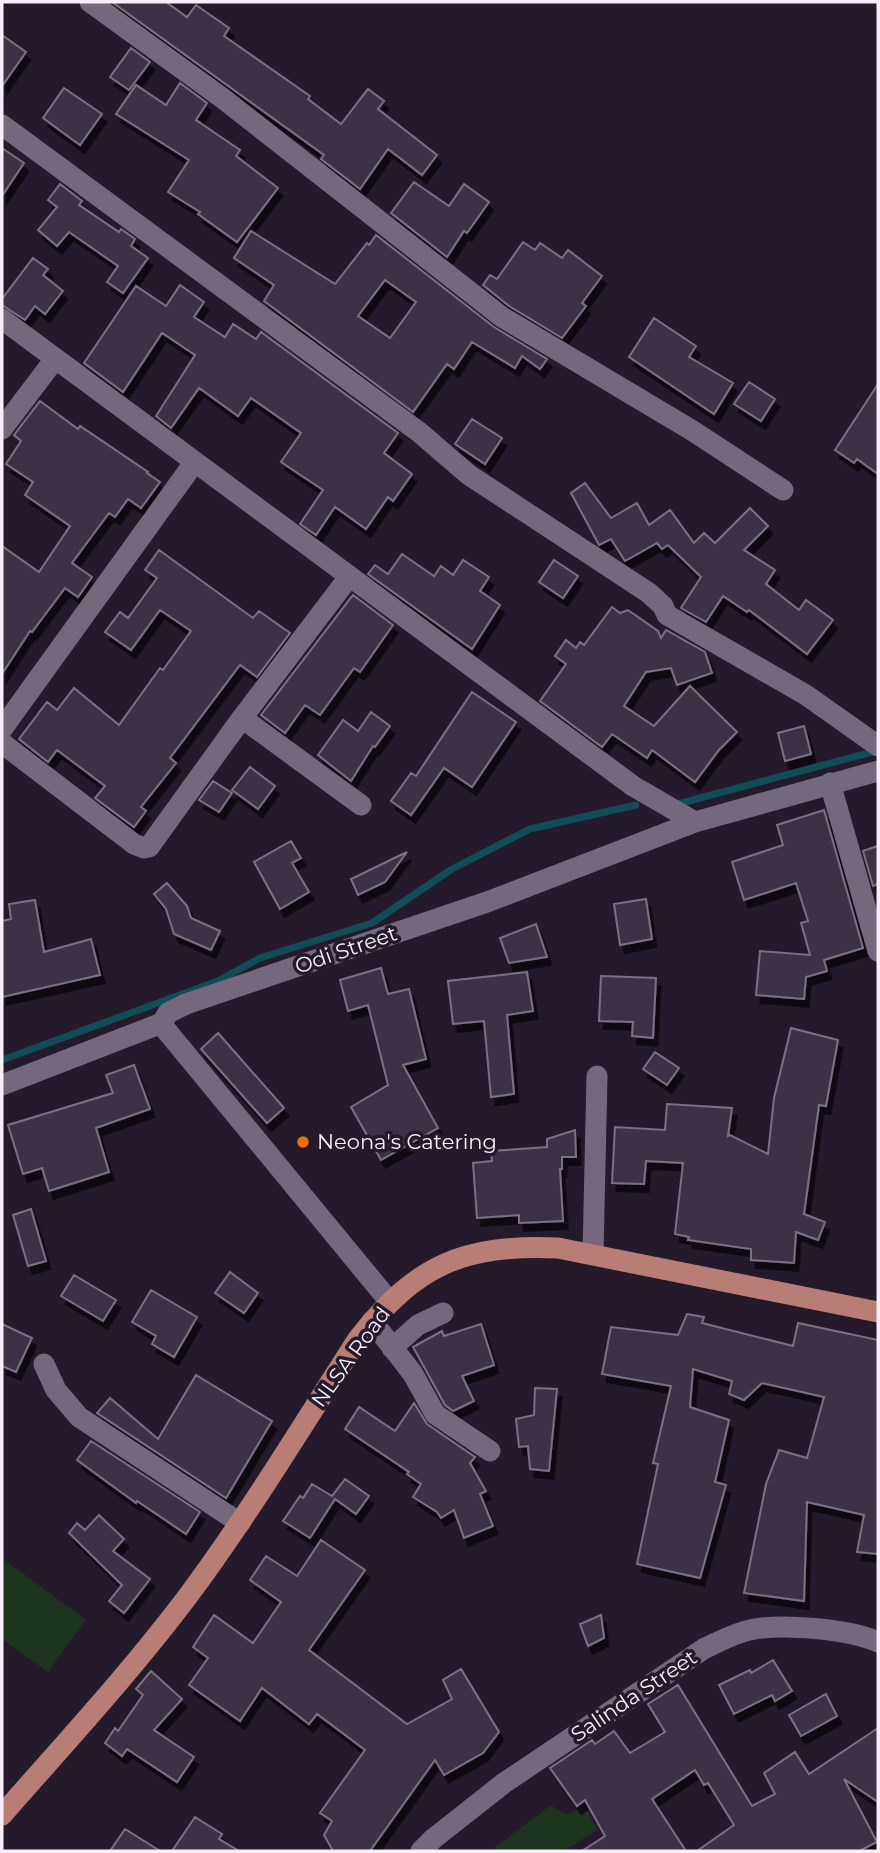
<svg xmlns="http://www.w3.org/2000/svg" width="880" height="1853" font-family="Montserrat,sans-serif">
<defs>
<filter id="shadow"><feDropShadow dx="4.5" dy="8" stdDeviation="0" flood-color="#0009"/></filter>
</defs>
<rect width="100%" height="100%" fill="#251a2b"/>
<path fill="#1c331e" d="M2 1558 86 1620 48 1672 2 1639Z
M551 1805 567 1815 581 1808 588 1812 597 1830 564 1851H497L495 1847Z"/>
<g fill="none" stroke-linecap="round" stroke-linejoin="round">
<path stroke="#114d59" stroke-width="7" d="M674 805 876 751
M2 1060 218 981 260 958 372 923 452 869 530 829 636 805"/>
</g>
<path fill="#3e3345" stroke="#7b6f83" stroke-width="2" fill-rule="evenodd" filter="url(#shadow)" d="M112 2H166L187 17 196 5 229 28 224 36 310 96 308 99 341 124 368 89 384 101 378 109 437 155 422 175 388 149 360 189 321 159 324 155Z
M2 35 26 52 2 86Z
M131 48 150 62 129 90 110 77Z
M180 83 207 103 196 120 240 150 236 156 278 188 237 242 198 214 200 212 168 192 189 160 116 114 136 85 166 105Z
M64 88 102 114 80 145 43 118Z
M2 148 24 163 2 196Z
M414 182 449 206 464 184 489 202 467 233 464 231 447 257 391 213Z
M60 184 82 201 79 205 119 232 121 229 135 239 131 246 148 258 123 293 107 282 118 266 69 232 57 246 38 230 57 207 48 200Z
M251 231 335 284 367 243 369 245 376 235 494 327 547 359 540 369 522 356 515 368 472 342 454 369 447 364 413 412 264 301 274 285 234 258ZM385 280 416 302 390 338 358 316Z
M523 242 535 250 540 243 562 258 568 250 602 276 582 303 586 306 562 338 509 306 483 285 490 275 497 279Z
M33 258 48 269 43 275 63 291 45 314 35 306 25 320 2 305V299Z
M180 285 204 302 194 317 225 337 233 324 256 339 261 332 398 433 384 453 412 474 393 501 388 497 366 529 335 507 316 535 300 524 323 490 281 462 301 433 251 398 238 416 199 388 171 428 156 416 195 355 162 333 123 392 84 363 136 286 166 306Z
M654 318 696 346 689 357 733 383 714 414 629 357Z
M749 382 775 399 761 421 734 404Z
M878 384V474L857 459 854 463 835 450Z
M40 401 78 429 80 426 148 472 147 473 160 482 141 508 128 499 115 517 109 513 72 563 92 577 78 597 65 588 32 632 30 631 2 674V546L39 572 70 526 25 495 33 482 6 464 21 441 14 435Z
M472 419 502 438 485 464 455 444Z
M585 483 611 518 637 503 649 525 670 510 694 543 704 533 715 543 750 508 768 526 744 550 775 570 766 584 799 610 806 600 833 620 807 654 749 610 747 612 723 596 706 622 681 608 701 577 668 545 662 549 657 543 625 561 611 539 599 545 571 493Z
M159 550 253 618 259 611 290 633 257 677 240 665 170 758 176 763 141 807 146 811 134 827 95 798 105 786 57 750 48 762 19 739 47 702 57 710 74 688 119 725 160 668 163 670 191 631 160 610 131 650 105 632 120 612 128 618 157 578 145 570Z
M402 554 434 576 441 566 453 575 463 560 489 577 480 591 500 605 472 649 368 574 375 565 388 574Z
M554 560 578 576 563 598 539 582Z
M353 595 393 625 360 672 354 668 320 715 305 705 285 733 261 715Z
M612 607 620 613 628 610 658 631 661 638 666 630 705 652 712 673 677 685 671 668 646 672 624 706 654 726 690 686 737 732 719 750 695 782 652 750 647 758 612 734 602 747 540 701 566 664 555 656 566 640 576 648 580 642 584 645Z
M472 692 516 722 472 787 444 768 411 815 391 801 411 773 416 776Z
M371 712 390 726 375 747 373 746 351 781 318 755 343 720 358 731Z
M804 726 811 754 785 761 778 733Z
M250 767 275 786 258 809 232 790Z
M213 781 232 793 219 812 199 800Z
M824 810 863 948 824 960 827 971 806 977 804 999 756 995 760 951 810 955 801 923 808 921 796 883 744 900 732 862 783 845 777 825Z
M291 841 301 858 292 863 309 892 280 909 254 862Z
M878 846V884L873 886 863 851Z
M407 852 385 882 358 895 351 879Z
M167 883 187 906 191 918 220 931 211 950 174 934 166 909 154 894Z
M646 899 652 939 620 945 614 904Z
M35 900 44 952 91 939 100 975 2 997V921L11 919 9 904Z
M536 924 547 957 509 963 500 938Z
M381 968 388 994 409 989 426 1059 403 1065 438 1128 381 1160 351 1107 388 1085 368 1005 348 1011 340 980Z
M527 972 533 1011 507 1015 514 1094 491 1097 484 1021 453 1024 448 981Z
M601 976 656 978 653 1038 632 1036 633 1022 599 1021Z
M791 1028 838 1040 826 1106 819 1105 804 1214 825 1222 818 1240 796 1232 794 1263 751 1260V1249L688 1240 689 1237 675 1234 683 1163 646 1161 644 1184 612 1183 615 1127 665 1130 667 1104 732 1108 728 1136 730 1135 768 1154 774 1098Z
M218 1033 284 1108 267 1123 201 1049Z
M655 1052 679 1068 667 1085 643 1069Z
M134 1065 150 1109 96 1128 109 1172 49 1191 42 1168 23 1174 8 1125 113 1093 106 1075Z
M575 1130 576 1157H562V1169H560L563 1221 519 1223V1215L477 1218 473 1163 492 1161 491 1151 547 1147V1139Z
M31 1209 46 1261 28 1266 13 1215Z
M230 1272 258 1293 244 1313 215 1293Z
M74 1275 116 1300 103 1321 61 1296Z
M151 1290 197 1317 174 1357 152 1344 156 1336 132 1322Z
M687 1314 704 1317 702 1323 793 1346 798 1323 878 1340V1554L857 1552 864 1515 807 1502 804 1601 744 1593 766 1484 779 1450 807 1458 824 1397 762 1383 744 1400 729 1394 732 1381 693 1369 690 1407 729 1420 715 1482 726 1485 700 1578 637 1564 658 1464 653 1463 671 1386 602 1374 611 1327 678 1335Z
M2 1324 32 1338 16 1372 2 1366Z
M481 1324 494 1365 462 1376 474 1401 453 1411 445 1405 413 1347 442 1331 444 1336Z
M196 1375 272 1421 226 1498 97 1413 110 1398 158 1439Z
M535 1388 557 1389 549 1471 530 1469 528 1446 519 1447 516 1419 534 1415Z
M414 1403 427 1424 475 1457 470 1463 486 1491 480 1494 493 1526 464 1538 454 1510 441 1518 437 1512 413 1497 421 1484 407 1474 409 1472 345 1429 359 1407 395 1431Z
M91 1441 200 1512 186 1534 137 1501 136 1503 77 1460Z
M345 1479 369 1496 356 1514 335 1499 310 1538 283 1521 300 1496 303 1498 312 1484 332 1496Z
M99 1515 124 1539 113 1551 150 1579 124 1613 109 1601 122 1585 69 1533 77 1523 85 1530Z
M321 1540 365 1570 309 1650 407 1724 452 1699 443 1680 461 1669 499 1732 483 1753 444 1775 435 1760 370 1851H333L324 1835 332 1821 320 1813 365 1750 317 1714 309 1724 262 1688 240 1721 189 1685 208 1658 193 1647 214 1615 253 1643 281 1602 250 1580 266 1556 297 1576Z
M601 1615 604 1638 588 1646 580 1624Z
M773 1660 792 1691 775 1701 772 1695 734 1714 719 1685 750 1670 751 1673Z
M151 1671 182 1699 154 1730 194 1757 177 1782 127 1749 122 1756 105 1743 115 1728 118 1731 143 1695 136 1689Z
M678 1685 752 1806 775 1794 764 1773 795 1752 809 1774 878 1728V1802L844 1779 877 1842 859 1851H697L734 1825 708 1783 704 1785 695 1770 652 1799 686 1851H582L605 1836 585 1800 577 1806 550 1768 592 1740 595 1744 614 1731 630 1753 665 1732 648 1704Z
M826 1694 837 1716 801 1736 789 1715Z
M195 1817 222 1834 219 1839 239 1851H172Z
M125 1829 160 1851H110Z"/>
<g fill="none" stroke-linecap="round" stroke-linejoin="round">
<path stroke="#75687d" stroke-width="21" d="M90 2 221 97 502 317 693 431 783 490
M2 125 419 432 469 475 649 593 663 606 667 615 806 695 878 746
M2 319 633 786 695 822
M2 429 55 359
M242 718 361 805
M2 729 194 463
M2 743 134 844 144 848 149 847 242 718 349 577
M830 783 878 951
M2 1085 162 1023
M593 1253 597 1076
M390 1302 166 1030 162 1023 168 1013 186 1004 487 902 695 822 878 771
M372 1321 413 1374 435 1414 490 1451
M392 1348 418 1325 443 1313
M44 1364 56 1390 79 1417 240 1523
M421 1851 433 1839 504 1783 705 1648C719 1642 734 1633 750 1630 781 1623 850 1629 878 1642"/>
<path stroke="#b87e76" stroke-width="21" d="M2 1815C65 1743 130 1673 188 1596 249 1514 302 1426 358 1339 416 1265 463 1244 558 1248L878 1312"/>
</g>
<circle fill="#e8710a" stroke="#251a2b" stroke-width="2.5" cx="303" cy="1142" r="7"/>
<g text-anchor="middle" stroke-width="7" stroke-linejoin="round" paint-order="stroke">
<g font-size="21" fill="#f6effa" stroke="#251a2b">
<text transform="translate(346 950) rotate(-19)" y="7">Odi Street</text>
<text transform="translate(351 1357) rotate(-54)" y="7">NLSA Road</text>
<text transform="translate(634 1696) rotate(-34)" y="7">Salinda Street</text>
</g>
<g font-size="21" fill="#f6effa" stroke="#251a2b" text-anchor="start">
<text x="317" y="1149">Neona's Catering</text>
</g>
</g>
<rect width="880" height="1853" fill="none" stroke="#f6effa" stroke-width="7"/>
</svg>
